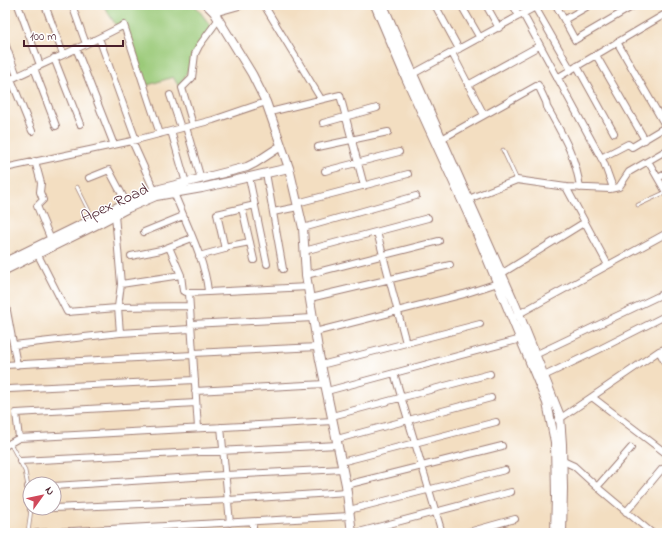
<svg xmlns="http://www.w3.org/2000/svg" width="672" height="538" font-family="'Indie Flower',sans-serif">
<rect width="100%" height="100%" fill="#fff"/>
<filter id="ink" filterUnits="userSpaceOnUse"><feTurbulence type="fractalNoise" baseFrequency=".025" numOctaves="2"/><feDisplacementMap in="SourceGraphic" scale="8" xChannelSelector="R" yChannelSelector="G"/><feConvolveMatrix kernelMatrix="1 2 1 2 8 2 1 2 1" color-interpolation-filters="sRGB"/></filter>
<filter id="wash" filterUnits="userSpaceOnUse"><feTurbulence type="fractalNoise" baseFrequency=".012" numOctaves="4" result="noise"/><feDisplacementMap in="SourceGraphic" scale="16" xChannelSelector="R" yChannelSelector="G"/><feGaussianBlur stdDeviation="0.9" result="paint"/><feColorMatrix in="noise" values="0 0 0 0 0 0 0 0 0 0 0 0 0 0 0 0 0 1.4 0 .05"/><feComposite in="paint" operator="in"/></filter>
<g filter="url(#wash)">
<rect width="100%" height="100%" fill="#f3dec1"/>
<path fill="#9bca79" stroke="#727452" d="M103 5H195L215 32 201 45 179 87 173 77 145 86 125 29 119 30Z"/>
</g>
<g filter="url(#ink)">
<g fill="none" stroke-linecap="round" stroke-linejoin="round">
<g stroke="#9e7e76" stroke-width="4.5">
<path id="service" d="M503 150 517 180
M77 187 93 219
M638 205 666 192
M10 443 25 471 30 497
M28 533 31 509"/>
</g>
<g stroke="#9e7e76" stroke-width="8">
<path id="minor" d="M18 5 40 65
M45 5 63 54
M72 5 86 44
M264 5 321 99
M435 5 459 49
M461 5 480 38
M486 5 499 28
M513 5 519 16
M556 5 575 40 635 5
M535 7 571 70
M523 14 594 145 604 163 613 188
M564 20 590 5
M99 38 136 140
M617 42 666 127
M5 43 17 76
M76 48 114 145
M452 53 484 115
M596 55 645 140
M54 58 80 124
M577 66 614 133
M34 68 56 126
M409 76 539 5
M557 78 667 13
M11 79 32 131
M5 82C44 63 85 46 124 25L160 134
M468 85 539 46
M170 95 181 128
M270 112 340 95 364 186
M323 123 377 108
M193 125 182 88 192 78 195 54 199 46 218 20
M186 127 201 179
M171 131 186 183
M132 141 156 194
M438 141 538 85 546 102 547 107C562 134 576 156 580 188
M318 147 388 132
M601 158 628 144 632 147 667 126
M35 161 41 183 40 192 43 200 37 206 51 240
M648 161 667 194
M5 168 132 141 213 120 266 102
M325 171 399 152
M266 173 283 269
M249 177 267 264
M89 178 109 170 126 202
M658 178 667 173
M566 187 608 265
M174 193C186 223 205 260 208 291
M466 200 517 180 566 187 610 189 619 187 629 172 667 150
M297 203 408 174
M242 208 254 260
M273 212 298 207
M115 215 121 284 118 307 120 333
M303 228 416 196
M144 232 183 216
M377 232 406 343
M169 247 181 275 183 291 189 293 308 287
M224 247 250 242
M304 251 428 218
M38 255 67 312 117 308 118 307 189 306
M131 256 161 250 192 238
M199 256 225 249 217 214 255 205
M501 274 585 222
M306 275 439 241
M121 284 181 275
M189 293 198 428
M310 298 450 265
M5 300 17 365
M515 316 667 233
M191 324 313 318
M315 332 464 294 498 283
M14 345 120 333 191 329
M659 351 667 348
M193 353 318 347
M535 355 667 292
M5 365 193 355
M321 365 480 324
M394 373 442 533
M544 376 598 350 667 315
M9 389 195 380
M195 391 325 384
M327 391 521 339
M592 397 667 454
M332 416 490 374
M558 420 659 351 667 366
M221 427 230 523
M19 438 16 413 196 403
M337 439 491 398
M5 446 19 438 333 421
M20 461 338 445
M563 461 574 466 597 487 652 533
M341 462 496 422
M346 485 502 446
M54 486 225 475 343 469
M28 487H30
M597 487 631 448
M54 508 228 500 347 492
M31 509 52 508
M349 510 505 470
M626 512 662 469
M253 522V533
M37 533 350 516
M355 533 511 492
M465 533 515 519"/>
</g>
<g stroke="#9e7e76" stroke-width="10">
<path id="tertiary" d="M207 5 214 12 252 74 266 102 289 168 303 228 306 275 319 355 346 485 352 533
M375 5 406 78 475 229 547 403 555 442 556 497 555 533
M383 5 413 74 515 304 560 416 562 444 563 488 562 533
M214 12 239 5
M5 262 142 195 160 189 247 167 255 163 281 146
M5 270 94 226 128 208 156 196 202 188 289 168"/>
</g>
<use href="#service" stroke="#fff" stroke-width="3"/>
<use href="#minor" stroke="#fff" stroke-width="6"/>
<use href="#tertiary" stroke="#fff" stroke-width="8"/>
</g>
</g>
<g text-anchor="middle" stroke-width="3" stroke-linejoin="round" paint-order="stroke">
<g font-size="16" fill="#4a1f2b" stroke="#fff">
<text transform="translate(114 202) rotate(-25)" y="6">Apex Road</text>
</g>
</g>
<rect width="672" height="538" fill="none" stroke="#fff" stroke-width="20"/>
<g transform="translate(42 496) rotate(57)"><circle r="19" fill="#ffffff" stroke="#b7a5aa"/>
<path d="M0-3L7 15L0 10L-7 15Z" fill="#d1495b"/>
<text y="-6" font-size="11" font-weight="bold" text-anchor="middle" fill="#4a1f2b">N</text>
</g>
<path d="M24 40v6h99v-6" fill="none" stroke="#4a1f2b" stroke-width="2"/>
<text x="30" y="40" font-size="12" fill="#4a1f2b" stroke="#ffffff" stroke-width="3" paint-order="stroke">100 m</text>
</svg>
